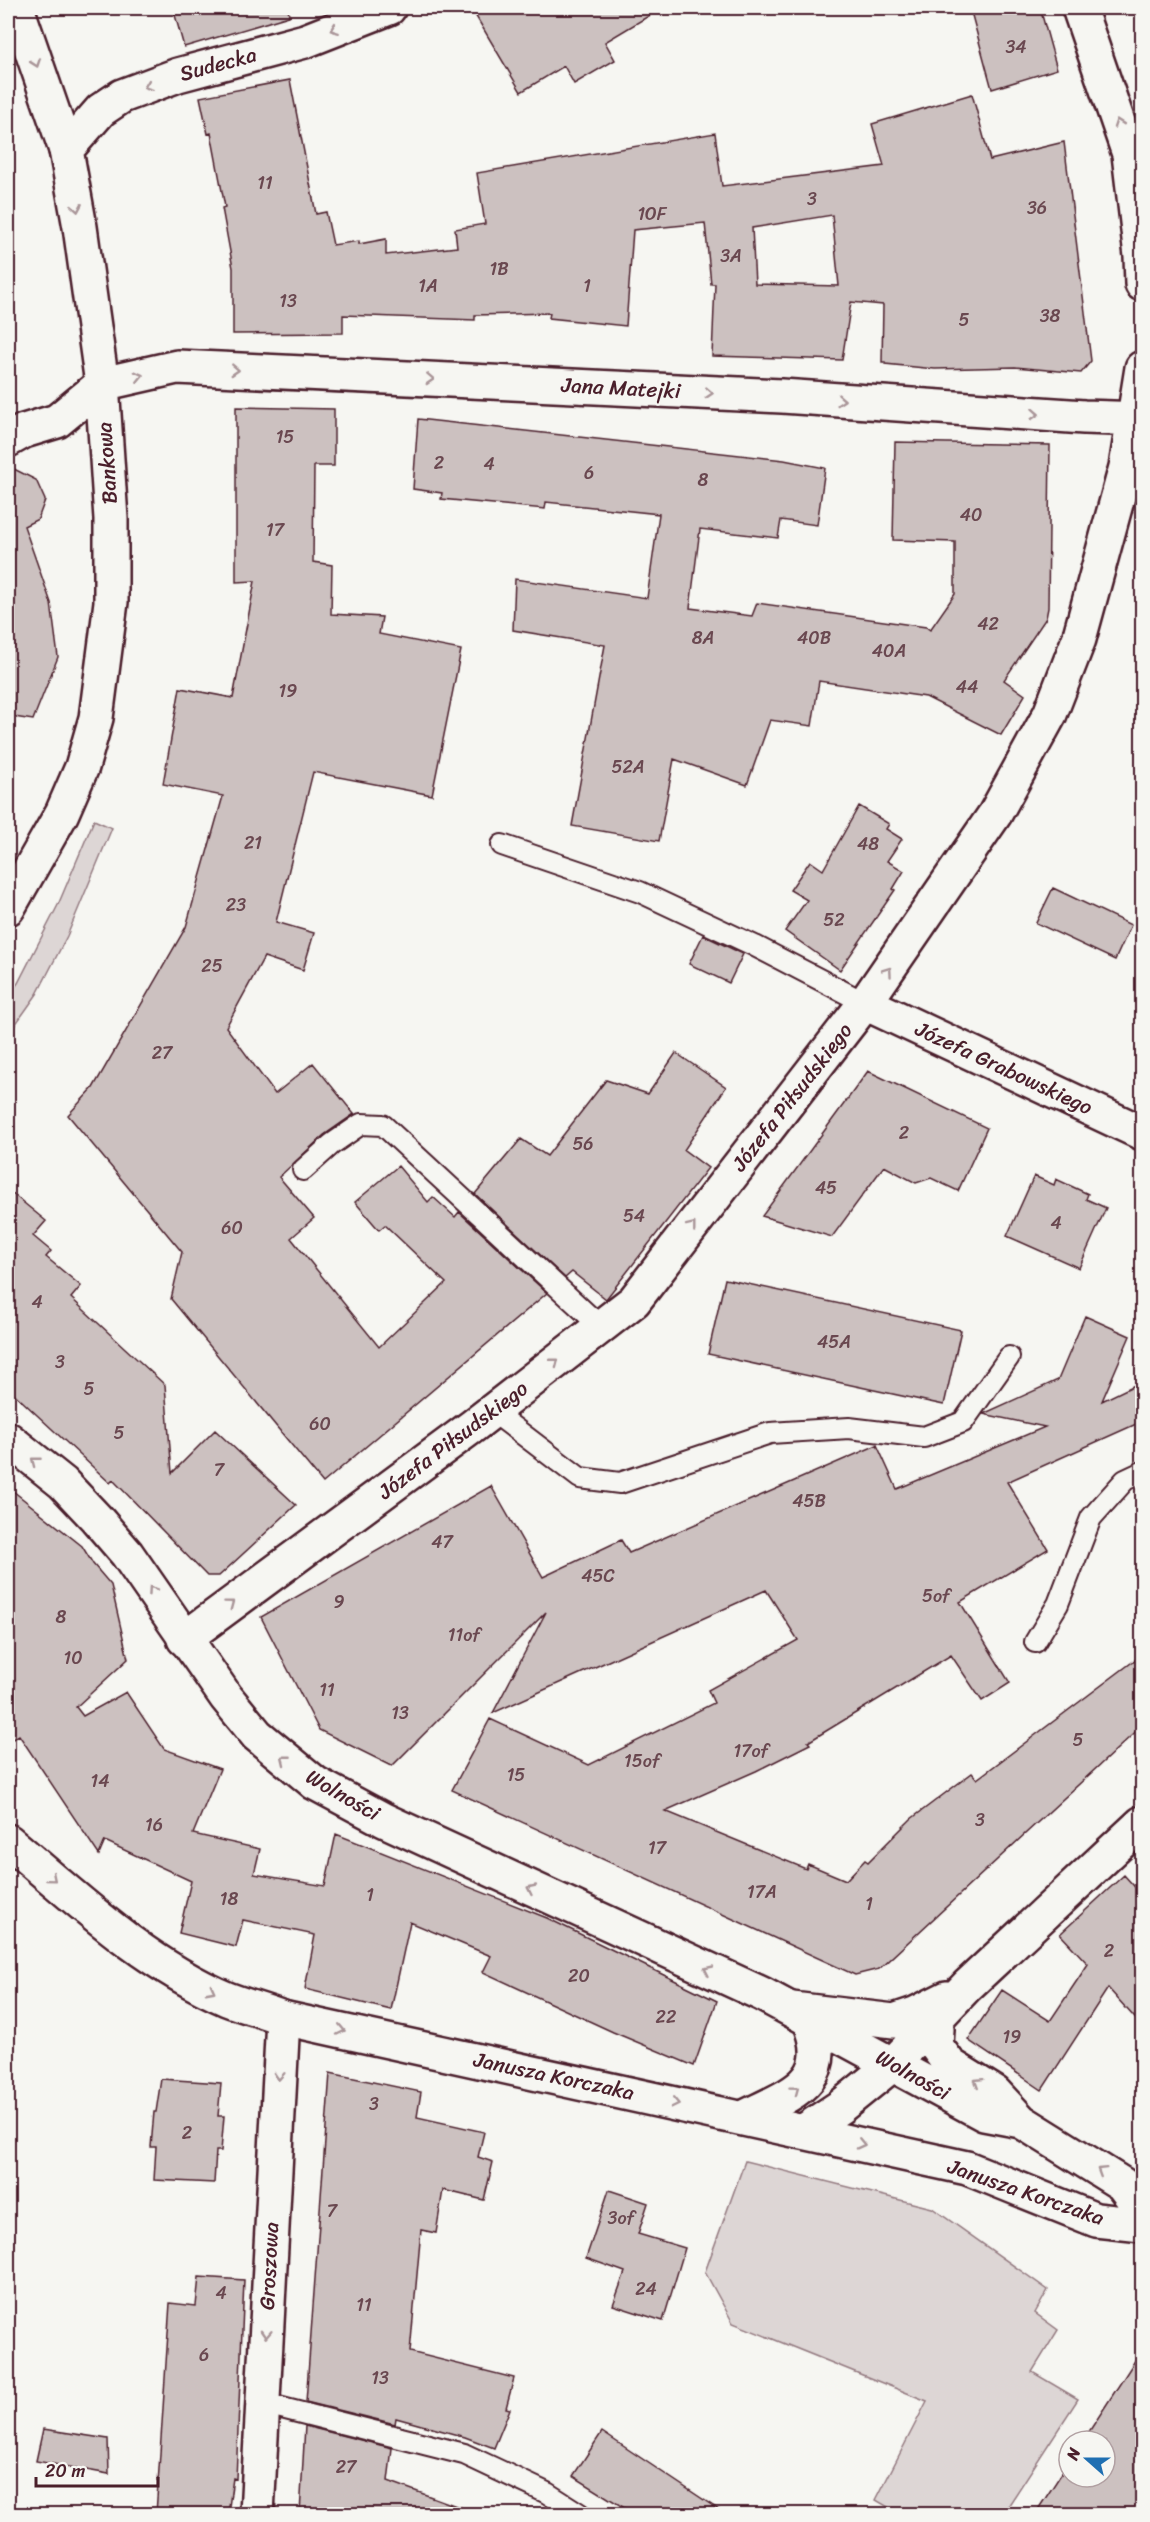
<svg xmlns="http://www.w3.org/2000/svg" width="1150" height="2522" font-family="Sriracha,sans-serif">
<rect width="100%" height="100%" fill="#f6f6f2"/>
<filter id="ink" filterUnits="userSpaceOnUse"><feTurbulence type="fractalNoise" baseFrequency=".0167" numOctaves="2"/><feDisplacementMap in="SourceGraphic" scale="12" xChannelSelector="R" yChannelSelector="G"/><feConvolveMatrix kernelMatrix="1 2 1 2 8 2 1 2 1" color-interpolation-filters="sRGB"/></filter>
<g filter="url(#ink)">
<path fill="#ddd6d5" stroke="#947a80" stroke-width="1.5" d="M94 820 112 828 67 936 37 994 8 1035V996L18 983 58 905Z
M745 2161 932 2208 1048 2290 1035 2313 1058 2330 1032 2372 1078 2399 1003 2514H900L876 2500 927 2401 733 2323 705 2272Z"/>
<path fill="#ccc1c0" stroke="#4a1f2b" stroke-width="1.5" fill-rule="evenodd" d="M173 8H288L289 16 184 47Z
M471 8H662L605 42 615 60 574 84 564 66 521 92Z
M970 8H1040L1057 69 992 89Z
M290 80 316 214 326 212 333 245 359 241V244L386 239V255L457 247 455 229 485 224 477 173 715 133 722 186 884 166 872 124 972 94 990 160 1064 142 1091 361 1081 373 1015 367 935 369 885 364V362H882L883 305 851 302 842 360 712 356 715 284H711L705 223 633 230 626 326 549 318 550 313 475 315V320L343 315V333L233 334V268L222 208 225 207 211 133 208 134 200 97ZM832 215 839 286 755 284 752 228Z
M236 407 334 409V466H314L313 562 332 565 331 614 382 617 379 634 461 650 432 795 313 772 276 922 314 933 303 970 264 957 226 1027 275 1094 313 1063 354 1114 324 1135 279 1177 314 1218 291 1238 379 1347 446 1283 385 1225 379 1230 355 1202 398 1166 428 1202 433 1197 455 1217 459 1212 547 1293 323 1483 171 1299 182 1252 68 1115 93 1088 186 927 223 796 163 784 180 688 233 698 255 581 236 582Z
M418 419 784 460 825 468 817 525 781 520 778 538 700 529 690 608 752 616 757 603 926 627 930 630 955 594V542L893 540 895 442 1050 445 1048 608 1046 618 1004 680 1025 695 1001 735 926 697 819 681 812 726 770 720 747 785 674 759 659 841 572 826 605 645 513 630 515 579 647 598 659 514 546 502 545 509 441 499 442 493 413 489Z
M8 466 36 480 45 500 38 519 24 526 51 603 58 657 33 720 8 716Z
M859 806 889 824 886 829 902 839 887 861 904 871 893 889 895 890 840 970 785 931 807 900 790 890 810 861 823 870Z
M1053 888 1131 925 1115 960 1036 923Z
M703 935 743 954 729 983 689 964Z
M676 1053 726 1087 684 1150 708 1168 606 1299 572 1272 565 1278 475 1194 521 1139 547 1156 606 1080 648 1094Z
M868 1071 987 1128 958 1191 931 1178 916 1183 884 1166 832 1237 762 1216Z
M1034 1176 1054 1185 1056 1179 1088 1194 1086 1199 1106 1208 1079 1268 1007 1236Z
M8 1190 46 1221 33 1236 51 1251 46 1257 81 1286 71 1298 165 1385 172 1473 215 1430 296 1505 219 1576H207L113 1480 110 1483 8 1388Z
M725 1279 961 1330 944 1405 708 1354Z
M1085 1316 1130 1336 1102 1401 1143 1381V1421L1007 1482 1048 1549 960 1602 1010 1683 982 1701 951 1655 808 1742 810 1744 756 1771 665 1811 806 1869 808 1864 846 1880 865 1860 868 1862 911 1819 972 1773 977 1779 1143 1654V1725L879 1969 855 1975 452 1790 490 1719 589 1765 714 1703 708 1690 798 1640 766 1590 493 1713 546 1612 392 1766 319 1730 261 1617 491 1486 543 1577 621 1540 629 1553 877 1445 897 1489 1045 1427 983 1414 1058 1380Z
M8 1487 82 1546 93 1564 111 1585 128 1659 76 1707 83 1716 126 1692 164 1749 220 1769 193 1834 260 1849 254 1874 325 1886 336 1834 547 1918 717 2001 694 2066 613 2032 483 1972 491 1956 410 1922 391 2010 305 1989 315 1935 243 1920 236 1947 179 1933 191 1881 105 1841 99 1855 19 1735 8 1742Z
M1124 1875 1143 1896V2027L1108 1988 1042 2090 968 2040 1002 1990 1050 2021 1088 1964 1060 1934Z
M330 2073 421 2092 417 2117 484 2132 478 2157 493 2162 484 2200 443 2190 436 2233 421 2230 410 2352 514 2378 506 2408 510 2409 494 2448 465 2437 396 2418 395 2424 306 2402Z
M161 2079 221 2083 218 2116H224L221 2151H216L214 2183 154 2180 156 2147H151L154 2112H156Z
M609 2190 648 2203 638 2234 685 2248 663 2321 613 2305 625 2272 586 2258Z
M199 2277 244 2280 236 2479 233 2478 228 2514H156L170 2303 196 2306Z
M1143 2348V2514H1035L1069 2462V2477H1105V2441H1083Z
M305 2426 392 2448 388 2481 470 2511 469 2514H300Z
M43 2429 108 2439 109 2474 36 2461Z
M602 2432 725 2514H634L573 2476Z"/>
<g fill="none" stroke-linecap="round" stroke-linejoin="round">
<g stroke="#4a1f2b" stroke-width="24">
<path id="service" d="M502 845 640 892 755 946 865 1003
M303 1170 332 1144 361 1124 383 1125 601 1327
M492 1411 580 1478 620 1483 770 1433 849 1428 924 1437 963 1422 1009 1357
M1035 1642 1058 1604 1091 1518 1125 1480 1142 1472
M262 2403 464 2454 547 2493 580 2514"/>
</g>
<g stroke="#4a1f2b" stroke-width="38">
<path id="minor" d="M17 8 66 150
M1079 8 1129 154 1141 256 1142 284
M8 440 24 431 57 421 102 384
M865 1003 1142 1133
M184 1639 473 1426 634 1301 865 1003 995 814 1050 714 1079 639 1126 467 1142 368
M792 2009 894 2021 915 2014 947 1998
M893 2064 967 1986 1142 1823
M743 2118C791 2094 836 2082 809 2019
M257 2514 283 2018"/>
</g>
<g stroke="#4a1f2b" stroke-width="38">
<path id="tertiary" d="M102 384 177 367 782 396 1084 417 1142 419
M8 908 62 813 82 767 96 718 111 602V519L102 384 80 227 66 150 101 110 122 96 178 75 305 41 389 8
M8 1439 63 1483 96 1518 127 1554 226 1697 257 1735 315 1783 384 1820 762 1994 984 2114 1021 2121 1122 2184 1142 2211
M8 1841C76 1898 143 1963 227 1999 245 2006 265 2011 283 2018L967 2168 1096 2220 1142 2225
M937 2029 936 2046 950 2065 995 2093 1021 2121
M804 2131 840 2107 893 2064"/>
</g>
<use href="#service" stroke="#f6f6f2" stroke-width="20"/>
<use href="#minor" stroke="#f6f6f2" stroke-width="33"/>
<use href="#tertiary" stroke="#f6f6f2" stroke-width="33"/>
</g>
<defs><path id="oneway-chevron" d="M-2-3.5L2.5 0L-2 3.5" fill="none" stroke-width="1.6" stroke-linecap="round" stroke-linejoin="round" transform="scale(1.5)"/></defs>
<g stroke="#a99598">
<use href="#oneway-chevron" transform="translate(334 29) rotate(159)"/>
<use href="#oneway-chevron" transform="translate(36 63) rotate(71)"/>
<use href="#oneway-chevron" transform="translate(148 86) rotate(159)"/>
<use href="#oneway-chevron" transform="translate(1118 123) rotate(-109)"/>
<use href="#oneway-chevron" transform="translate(77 208) rotate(80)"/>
<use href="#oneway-chevron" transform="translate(235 370) rotate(3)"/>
<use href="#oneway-chevron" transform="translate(139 376) rotate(-13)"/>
<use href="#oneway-chevron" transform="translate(430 379) rotate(3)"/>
<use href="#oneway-chevron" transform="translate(709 393) rotate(3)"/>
<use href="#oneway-chevron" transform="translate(841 400) rotate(4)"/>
<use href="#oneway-chevron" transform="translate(1035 414) rotate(4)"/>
<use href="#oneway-chevron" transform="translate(888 971) rotate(-55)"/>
<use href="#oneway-chevron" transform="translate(692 1226) rotate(-52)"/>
<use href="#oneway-chevron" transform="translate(555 1362) rotate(-38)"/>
<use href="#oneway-chevron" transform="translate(35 1461) rotate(-142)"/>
<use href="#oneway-chevron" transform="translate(152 1590) rotate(-125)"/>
<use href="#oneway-chevron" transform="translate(230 1604) rotate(-37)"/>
<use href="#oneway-chevron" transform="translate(285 1759) rotate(-141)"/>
<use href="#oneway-chevron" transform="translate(52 1878) rotate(40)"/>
<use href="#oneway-chevron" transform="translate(531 1889) rotate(-155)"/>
<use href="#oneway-chevron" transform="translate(708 1970) rotate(-155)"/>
<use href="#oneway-chevron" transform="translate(211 1990) rotate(28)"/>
<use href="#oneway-chevron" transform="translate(341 2030) rotate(12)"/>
<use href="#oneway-chevron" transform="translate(279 2076) rotate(93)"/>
<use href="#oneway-chevron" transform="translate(978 2082) rotate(-148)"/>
<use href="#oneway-chevron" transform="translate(795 2090) rotate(-37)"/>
<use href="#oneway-chevron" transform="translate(675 2103) rotate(12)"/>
<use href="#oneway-chevron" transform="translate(861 2144) rotate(13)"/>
<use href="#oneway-chevron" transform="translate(1101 2171) rotate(-148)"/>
<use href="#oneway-chevron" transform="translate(266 2334) rotate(93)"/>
</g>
</g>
<g text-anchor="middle" stroke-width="4.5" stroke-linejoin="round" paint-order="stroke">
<g font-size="18" fill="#6a4850">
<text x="1016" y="53">34</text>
<text x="265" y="189">11</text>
<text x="812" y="205">3</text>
<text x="1037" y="214">36</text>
<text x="652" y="220">1OF</text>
<text x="731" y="262">3A</text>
<text x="499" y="275">1B</text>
<text x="428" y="292">1A</text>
<text x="587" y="292">1</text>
<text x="288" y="307">13</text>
<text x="1050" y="322">38</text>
<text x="964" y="326">5</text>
<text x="285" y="443">15</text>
<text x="439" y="469">2</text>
<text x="489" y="470">4</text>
<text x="589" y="479">6</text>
<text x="703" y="486">8</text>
<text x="971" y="521">40</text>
<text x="275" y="536">17</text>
<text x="988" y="630">42</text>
<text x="703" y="644">8A</text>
<text x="814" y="644">40B</text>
<text x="889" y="657">40A</text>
<text x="967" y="693">44</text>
<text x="288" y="697">19</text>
<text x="628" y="773">52A</text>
<text x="253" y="849">21</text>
<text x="868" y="850">48</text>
<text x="236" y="911">23</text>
<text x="834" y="926">52</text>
<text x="212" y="972">25</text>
<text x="162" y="1059">27</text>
<text x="904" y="1139">2</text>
<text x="583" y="1150">56</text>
<text x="826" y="1194">45</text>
<text x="634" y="1222">54</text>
<text x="1056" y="1229">4</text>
<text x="232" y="1234">60</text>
<text x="37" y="1308">4</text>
<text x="834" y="1348">45A</text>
<text x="60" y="1368">3</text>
<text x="89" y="1395">5</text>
<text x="320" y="1430">60</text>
<text x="119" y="1439">5</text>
<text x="219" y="1476">7</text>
<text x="809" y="1507">45B</text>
<text x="442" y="1548">47</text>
<text x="598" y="1582">45C</text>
<text x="936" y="1602">5of</text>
<text x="339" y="1608">9</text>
<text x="61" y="1623">8</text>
<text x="464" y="1641">11of</text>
<text x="73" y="1664">10</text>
<text x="327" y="1696">11</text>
<text x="400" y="1719">13</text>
<text x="1078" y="1746">5</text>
<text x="751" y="1757">17of</text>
<text x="642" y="1767">15of</text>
<text x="516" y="1781">15</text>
<text x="100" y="1787">14</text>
<text x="980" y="1826">3</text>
<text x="154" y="1831">16</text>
<text x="657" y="1854">17</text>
<text x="762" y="1898">17A</text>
<text x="370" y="1901">1</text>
<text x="229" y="1905">18</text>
<text x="869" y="1910">1</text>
<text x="1109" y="1957">2</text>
<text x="579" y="1982">20</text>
<text x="666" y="2023">22</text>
<text x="1012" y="2043">19</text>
<text x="374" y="2110">3</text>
<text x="187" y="2139">2</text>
<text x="332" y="2217">7</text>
<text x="621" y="2224">3of</text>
<text x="646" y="2295">24</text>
<text x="221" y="2299">4</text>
<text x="364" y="2311">11</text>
<text x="204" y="2361">6</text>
<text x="380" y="2384">13</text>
<text x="346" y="2473">27</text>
</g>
<g font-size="21" fill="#4a1f2b" stroke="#f6f6f2">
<text transform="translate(218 64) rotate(-15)" y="7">Sudecka</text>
<text transform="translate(621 388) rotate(3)" y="7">Jana Matejki</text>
<text transform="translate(107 463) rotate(-94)" y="7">Bankowa</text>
<text transform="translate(1004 1068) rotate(25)" y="7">Józefa Grabowskiego</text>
<text transform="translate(792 1097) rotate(-52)" y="7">Józefa Piłsudskiego</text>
<text transform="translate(453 1440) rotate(-37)" y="7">Józefa Piłsudskiego</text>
<text transform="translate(343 1795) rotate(30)" y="7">Wolności</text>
<text transform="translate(913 2075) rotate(29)" y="7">Wolności</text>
<text transform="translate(554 2076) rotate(12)" y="7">Janusza Korczaka</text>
<text transform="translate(1026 2192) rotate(19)" y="7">Janusza Korczaka</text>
<text transform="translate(269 2266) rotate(-87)" y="7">Groszowa</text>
</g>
</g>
<rect width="1150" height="2522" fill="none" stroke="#f6f6f2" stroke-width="30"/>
<rect x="15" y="15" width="1120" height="2492" fill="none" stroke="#4a1f2b" stroke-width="2" filter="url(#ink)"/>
<g transform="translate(1087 2459) rotate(291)"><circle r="28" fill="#f6f6f2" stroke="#b1a0a2" stroke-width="1.5"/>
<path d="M0-4.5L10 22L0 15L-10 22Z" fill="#1f6fb2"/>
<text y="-9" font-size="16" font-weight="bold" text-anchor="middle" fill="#4a1f2b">N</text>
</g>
<path d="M36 2477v9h122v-9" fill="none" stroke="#4a1f2b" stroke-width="3"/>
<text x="45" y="2477" font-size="18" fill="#4a1f2b" stroke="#f6f6f2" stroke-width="4.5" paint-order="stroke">20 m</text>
</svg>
